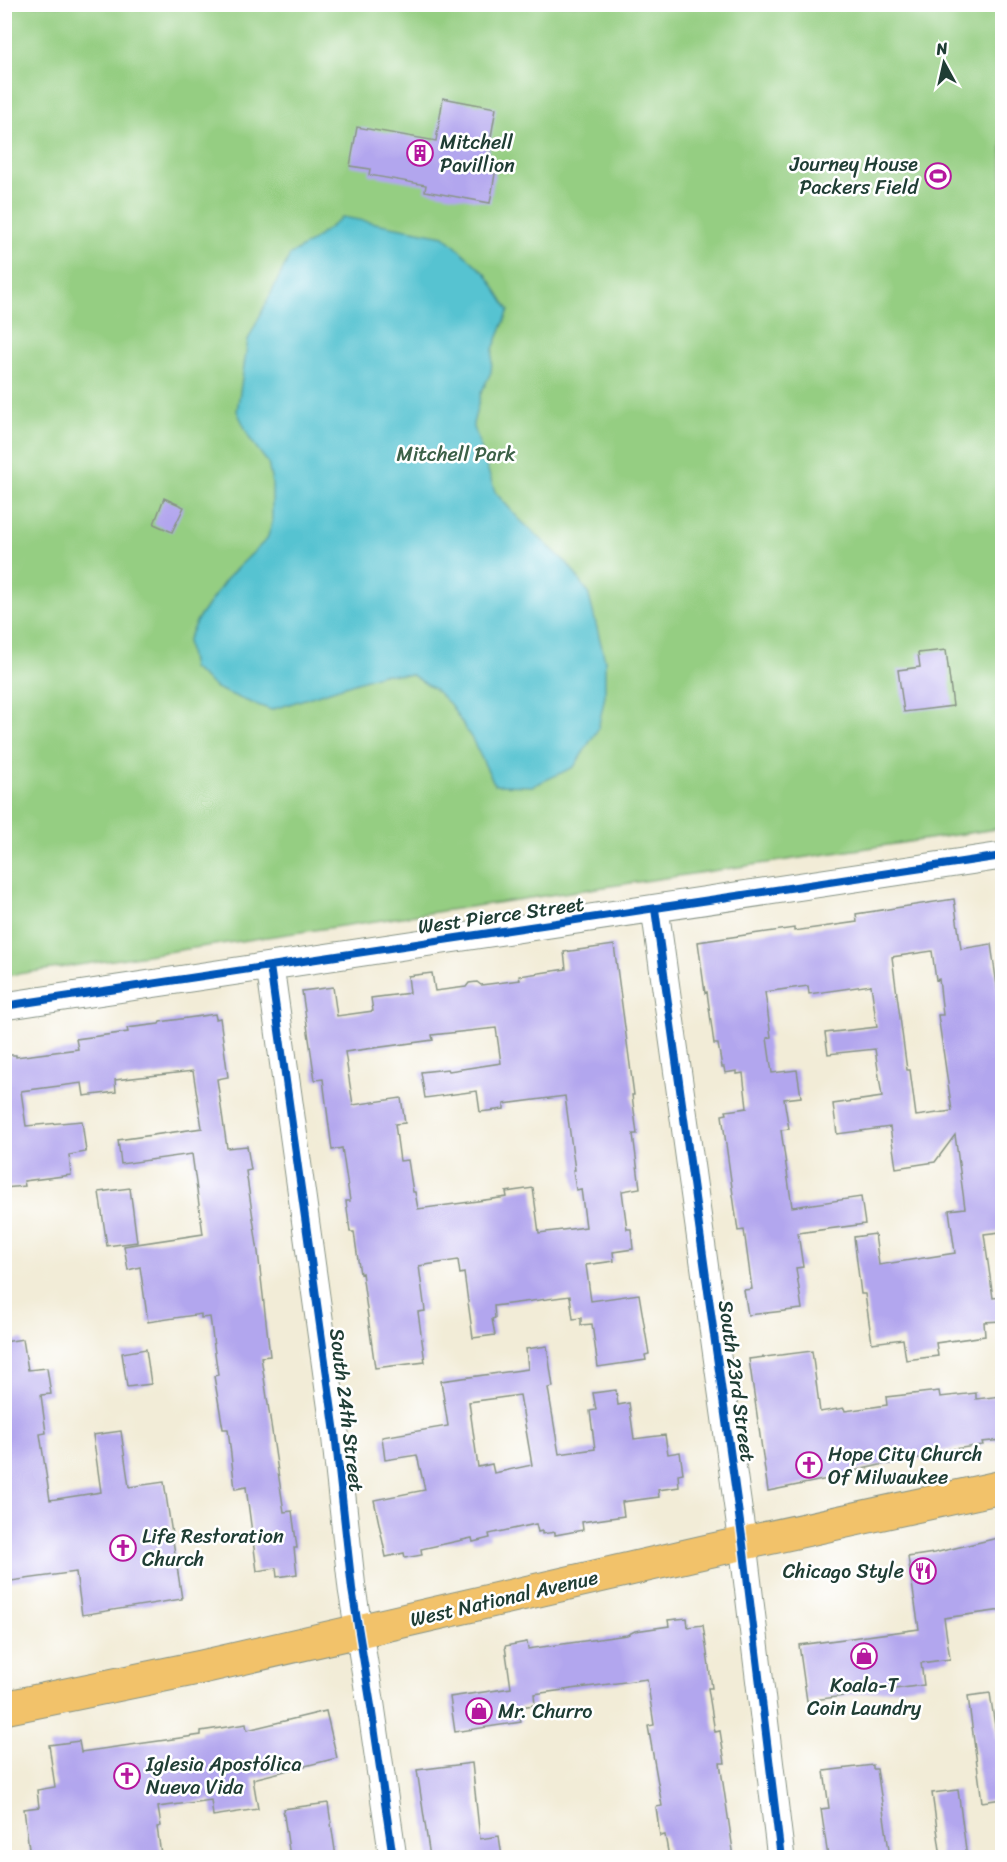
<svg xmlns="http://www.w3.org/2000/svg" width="1007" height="1862" font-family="Sriracha,sans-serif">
<rect width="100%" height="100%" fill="#fff"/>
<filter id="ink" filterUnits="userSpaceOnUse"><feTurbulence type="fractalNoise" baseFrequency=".0167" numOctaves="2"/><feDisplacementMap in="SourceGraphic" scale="12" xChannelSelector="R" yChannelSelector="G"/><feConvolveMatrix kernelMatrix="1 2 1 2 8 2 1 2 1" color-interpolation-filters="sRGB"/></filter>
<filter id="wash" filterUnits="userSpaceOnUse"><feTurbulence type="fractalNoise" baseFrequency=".008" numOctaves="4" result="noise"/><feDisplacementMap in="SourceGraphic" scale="24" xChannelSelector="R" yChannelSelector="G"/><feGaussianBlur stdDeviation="1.35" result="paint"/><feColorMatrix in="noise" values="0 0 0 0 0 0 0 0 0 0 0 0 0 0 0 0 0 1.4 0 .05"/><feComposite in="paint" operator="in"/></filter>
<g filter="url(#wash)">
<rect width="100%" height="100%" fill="#f2ecd7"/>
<path fill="#95ce82" stroke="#5a865b" stroke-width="1.5" d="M4 5H1002V828L5 976Z"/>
<path fill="#57c3d1" stroke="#3b8082" stroke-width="1.5" d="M343 217 444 236 486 274 509 310 493 349 491 372 481 393 473 424 495 492 519 519 568 564 588 592 605 660V696L598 729 574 767 533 786 495 785 472 739 450 704 434 689 412 675 382 674 271 710 244 700 216 688 192 668 187 641 197 620 228 577 267 539 272 524V484L268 463 250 439 237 411 248 340 290 255 311 242Z"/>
<g id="blocks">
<path fill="#b2a6ee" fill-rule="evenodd" d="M443 98 496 108 486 166 496 168 490 203 425 191 426 185 369 175 370 169 350 166 357 127 436 141Z
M164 498 184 507 172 532 154 524Z
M946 650 953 706 904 712 898 670 920 667 918 653Z
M954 899 961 949 991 944 1002 1020V1228L999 1229 1000 1232 984 1234 993 1298 1002 1297V1321L984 1322 985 1336 936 1343 938 1356 906 1360 903 1339 872 1343 865 1294H861L854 1237 875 1234 879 1265 955 1253 949 1210 965 1208 955 1135 935 1162 896 1168 890 1127 837 1134 833 1104 882 1097 875 1049 828 1054 825 1033 877 1027 871 985 809 994 808 986 765 992 771 1037 767 1038 772 1073 797 1070 801 1097 784 1099 789 1129 781 1130 792 1207 861 1197 865 1224 798 1233 803 1267 796 1268 802 1309 748 1315 744 1290 752 1289 744 1230 738 1231 722 1115 727 1114 726 1111 747 1108 743 1073 737 1074V1071L725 1073 724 1067H722L718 1044H714L707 992 705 993 698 942 794 928V931L857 922 856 914ZM932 951 936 980 939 979 943 1015H938L952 1111 916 1116 910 1070H907L892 957Z
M614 945 634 1095H632L637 1134H633L640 1188 622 1191 627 1229H631L633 1249 613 1252 614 1261 586 1265 591 1301 639 1294 649 1354 645 1355 646 1360 598 1367 592 1324 581 1325V1318L573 1319 570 1296 494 1306 495 1318 492 1319 495 1335 473 1338 464 1273 460 1274 458 1260 419 1266 425 1311 418 1312 425 1362 375 1368 362 1273 360 1274 354 1232H350L346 1201H350L342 1148 332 1150 323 1079 315 1080 302 991 333 987 337 1016 373 1011 371 998 410 993 408 976 432 973 435 991 466 987 469 983 477 982 481 985 520 980 519 976 566 969 564 952ZM496 1028 501 1063 449 1071 448 1069 421 1072 425 1098 477 1091 480 1112 504 1109V1104L565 1096 575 1170H573L576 1190 581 1189 586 1227 539 1233 533 1188 506 1192 507 1197 418 1209 415 1192H413L408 1160 400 1161 395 1124 405 1123 401 1098 353 1105 345 1052 433 1040 432 1035Z
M215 1014 216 1019 220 1018 228 1077 217 1079 227 1148 247 1146 251 1170 246 1171 258 1252 270 1356 261 1357 284 1512 292 1511 297 1548H294L297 1574 277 1577 276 1568 257 1571 246 1487 235 1489 228 1429H223L214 1376 218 1375 210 1317 201 1318V1314L148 1322 140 1267 128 1270 124 1246 203 1234 192 1154 121 1164 118 1140 202 1128 193 1071 115 1080 116 1092 84 1096 82 1083 21 1091 26 1126 82 1121 86 1152 69 1155 71 1175 24 1181 25 1186 4 1188V1055H16V1057L78 1049 76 1039 128 1032 127 1028 159 1024 160 1022Z
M130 1188 137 1242 107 1246 99 1192Z
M23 1339 28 1370 47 1368 51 1394 41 1395 46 1433 40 1434 50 1500 101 1492 93 1435 121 1431 129 1487 164 1482 182 1599 82 1615 76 1572 4 1582V1342Z
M547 1346 553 1387 548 1388 559 1454 595 1449 590 1411 596 1410 593 1393 616 1390 618 1405 629 1403 634 1439 665 1435 668 1454 680 1452 683 1473 678 1474 679 1487 658 1490 659 1497 622 1502 624 1516 582 1522 583 1530 555 1535V1532L542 1534V1531L538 1532 536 1524 489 1534 490 1538 473 1542 472 1538 421 1549 422 1555 405 1558 404 1553 386 1557 374 1500 425 1490 417 1455 385 1460 382 1437 448 1426 441 1381 528 1369 526 1349ZM520 1395 532 1465 494 1473 492 1464 478 1467 469 1402Z
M146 1349 151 1384 127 1387 122 1353Z
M812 1351 820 1412 844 1408 845 1411 887 1405 886 1397 939 1391 940 1397 976 1393V1399L1002 1396V1440L982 1442 983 1445 940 1451V1454L889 1464V1463L853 1471V1474L768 1491 749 1359Z
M1002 1537V1610L944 1618 950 1659 921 1663 924 1685 807 1701 799 1645 919 1629 908 1557 934 1553Z
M687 1618 688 1627 703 1625 712 1688H708L715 1732 720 1731 725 1763H720L734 1857H669L665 1835 660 1836 656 1807 662 1806 648 1726 654 1725 647 1679 534 1694 535 1705 519 1707 521 1722 455 1732 450 1697 511 1688 505 1646 527 1642 528 1649 627 1635 635 1631 669 1626 668 1620Z
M990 1693 998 1746H1002V1799L982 1802 968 1696Z
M326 1711 337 1758 253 1779 258 1809 213 1816 211 1800 158 1807 161 1826 157 1827 161 1854 156 1855V1857H30L24 1809 39 1807 37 1790 55 1787 49 1745 79 1741 81 1752 201 1735V1731L246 1724 247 1730Z
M472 1763 480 1839 499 1836 502 1857H430L417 1770Z
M873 1765V1769H877L890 1857H828L821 1809 829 1808 824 1771Z
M958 1790 967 1857H941L932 1793Z
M328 1803 336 1857H290L283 1809Z"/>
</g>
</g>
<g filter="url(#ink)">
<use href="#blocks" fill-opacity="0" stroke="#889486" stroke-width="1.5"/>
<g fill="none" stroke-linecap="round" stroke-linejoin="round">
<g stroke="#889486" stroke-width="29">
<path id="minor" d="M655 909 743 1544 781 1858
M270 966 335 1433 352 1589 371 1706 393 1858
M4 1006 1002 856"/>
</g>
<g stroke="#889486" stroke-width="35">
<path id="primary" d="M4 1708 202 1667 708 1551 1002 1487"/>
</g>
<use href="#minor" stroke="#fff" stroke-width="27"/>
<use href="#primary" stroke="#f2c26a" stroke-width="33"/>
<g stroke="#fff" stroke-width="11">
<path id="cycleway" d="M655 909 743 1544 781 1858
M270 966 335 1433 352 1589 371 1706 393 1858
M4 1006 1002 856"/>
</g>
<use href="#cycleway" stroke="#0057b8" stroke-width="8"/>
</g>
</g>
<defs>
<g id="building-ring" transform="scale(1.35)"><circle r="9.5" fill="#fff" stroke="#b5179e" stroke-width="1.5"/><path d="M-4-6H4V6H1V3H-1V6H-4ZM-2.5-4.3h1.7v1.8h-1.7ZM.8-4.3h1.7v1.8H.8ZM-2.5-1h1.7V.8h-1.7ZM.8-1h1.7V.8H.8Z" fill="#b5179e"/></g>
<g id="stadium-ring" transform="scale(1.35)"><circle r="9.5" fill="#fff" stroke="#b5179e" stroke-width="1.5"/><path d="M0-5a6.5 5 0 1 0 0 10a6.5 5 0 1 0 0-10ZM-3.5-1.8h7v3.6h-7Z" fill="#b5179e"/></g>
<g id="church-ring" transform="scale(1.35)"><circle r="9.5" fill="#fff" stroke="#b5179e" stroke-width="1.5"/><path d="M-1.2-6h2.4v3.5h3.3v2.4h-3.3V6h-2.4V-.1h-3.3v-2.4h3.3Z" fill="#b5179e"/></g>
<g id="restaurant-ring" transform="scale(1.35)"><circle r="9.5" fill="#fff" stroke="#b5179e" stroke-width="1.5"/><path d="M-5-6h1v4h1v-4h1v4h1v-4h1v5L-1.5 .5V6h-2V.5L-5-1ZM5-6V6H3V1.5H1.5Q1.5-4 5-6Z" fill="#b5179e"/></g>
<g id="shop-ring" transform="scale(1.35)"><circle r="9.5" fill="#fff" stroke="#b5179e" stroke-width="1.5"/><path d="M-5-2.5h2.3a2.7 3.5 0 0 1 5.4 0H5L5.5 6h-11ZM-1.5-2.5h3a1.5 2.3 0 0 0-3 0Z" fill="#b5179e"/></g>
</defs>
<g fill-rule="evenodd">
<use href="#building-ring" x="420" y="153"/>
<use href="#stadium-ring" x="938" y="176"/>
<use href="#church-ring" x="809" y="1465"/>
<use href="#church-ring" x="123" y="1548"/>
<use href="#restaurant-ring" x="923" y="1571"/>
<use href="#shop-ring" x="864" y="1656"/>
<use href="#shop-ring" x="479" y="1711"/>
<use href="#church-ring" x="127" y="1776"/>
</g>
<g text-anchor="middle" stroke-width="5" stroke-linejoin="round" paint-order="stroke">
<g font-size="20" fill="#1f3d34" stroke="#fff" text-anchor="start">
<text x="440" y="149">Mitchell<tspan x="440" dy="23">Pavillion</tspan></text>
<text x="918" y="171" text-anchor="end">Journey House<tspan x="918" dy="23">Packers Field</tspan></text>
<text x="828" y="1461">Hope City Church<tspan x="828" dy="23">Of Milwaukee</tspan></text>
<text x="142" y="1543">Life Restoration<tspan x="142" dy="23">Church</tspan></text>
<text x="904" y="1578" text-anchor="end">Chicago Style</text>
<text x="864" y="1692" text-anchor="middle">Koala-T<tspan x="864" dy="23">Coin Laundry</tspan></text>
<text x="498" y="1718">Mr. Churro</text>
<text x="146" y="1771">Iglesia Apostólica<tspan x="146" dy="23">Nueva Vida</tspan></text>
</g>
<g font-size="20" fill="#3c6148" stroke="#fff">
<text x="456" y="461">Mitchell Park</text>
</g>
<g font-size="20" fill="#1f3d34" stroke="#fff">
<text transform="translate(501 915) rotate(-8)" y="7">West Pierce Street</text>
<text transform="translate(737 1381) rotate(82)" y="7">South 23rd Street</text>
<text transform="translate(347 1410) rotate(83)" y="7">South 24th Street</text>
<text transform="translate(504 1598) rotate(-13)" y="7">West National Avenue</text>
</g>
</g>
<rect width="1007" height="1862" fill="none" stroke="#fff" stroke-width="24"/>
<g transform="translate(944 63) rotate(352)" stroke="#ffffff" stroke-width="4.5" paint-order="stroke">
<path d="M0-4.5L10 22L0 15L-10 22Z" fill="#1f3d34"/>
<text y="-9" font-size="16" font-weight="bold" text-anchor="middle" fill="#1f3d34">N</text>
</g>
</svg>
